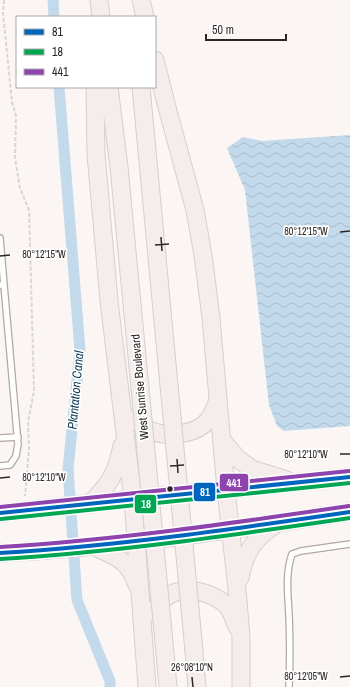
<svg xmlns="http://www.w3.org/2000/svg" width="350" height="687" font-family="'Archivo Narrow',sans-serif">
<defs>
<pattern id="water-waves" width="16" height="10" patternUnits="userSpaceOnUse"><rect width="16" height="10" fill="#c2daec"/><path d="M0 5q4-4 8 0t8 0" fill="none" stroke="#a7bbca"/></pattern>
</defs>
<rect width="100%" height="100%" fill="#fbf5f4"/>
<path fill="url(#water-waves)" d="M350 135V426L284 431 277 426 269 405 245 190 227 148 243 137 262 141Z"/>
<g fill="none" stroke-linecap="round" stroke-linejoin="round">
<path stroke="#c2daec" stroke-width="11" d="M53 0 54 17
M59 87 80 350 68 469 77 600 110 681V687"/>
<g stroke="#afa9a8" stroke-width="8">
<path id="service" d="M0 238 4 285
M0 285H4L18 444 16 456 10 465 0 466
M0 438 18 437
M289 687C290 663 290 639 289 615 288 595 285 574 292 554L301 551 350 544"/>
</g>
<g stroke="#d3d0cf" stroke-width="19">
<path id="primary" d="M99 0 101 17
M141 0 145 17
M155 60 168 111 195 210 203 255 211 318 226 490 237 589 241 637V687
M95 87 96 154 109 301 133 499 147 687
M109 87 119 167 140 388
M141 87 169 385
M134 419C139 423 144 427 149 430 158 434 167 435 176 434 201 432 210 423 218 400
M222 440 238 459 252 469 287 480
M90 504C110 483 116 475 122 446
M0 513 133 499 350 477
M95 547C118 558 128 560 137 585
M0 553C118 548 234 529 350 512
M240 578C245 551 254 539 276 524
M153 612C157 607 161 601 165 598 184 583 213 592 228 607 232 612 234 621 237 627
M194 651 197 687
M165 653 168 687"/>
</g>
<path stroke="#d7d6d5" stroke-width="2" stroke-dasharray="4 2" stroke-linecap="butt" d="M4 0 3 13 12 102 16 116 15 158 20 188 29 210 34 391 28 422 29 449 25 496"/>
<use href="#service" stroke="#fefefd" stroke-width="5.5"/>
<use href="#primary" stroke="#f5edec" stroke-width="17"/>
<g stroke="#d3d0cf" stroke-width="19" stroke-linecap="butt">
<path id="primary-bridge" d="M169 385 194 651
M140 388 165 653"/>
</g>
<use href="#primary-bridge" stroke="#f5edec" stroke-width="17"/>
<g stroke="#fff" stroke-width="7">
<path id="bus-1" d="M0 513 350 477
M0 553C118 546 234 529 350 512"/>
</g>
<g stroke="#fff" stroke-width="7">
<path id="bus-2" d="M1 519 350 483
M0 559C118 552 234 535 350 518"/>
</g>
<g stroke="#fff" stroke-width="7">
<path id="bus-3" d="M0 507 349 471
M0 547C117 540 233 523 349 506"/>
</g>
<use href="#bus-1" stroke="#0065bd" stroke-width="4"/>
<use href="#bus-2" stroke="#00a651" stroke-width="4"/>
<use href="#bus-3" stroke="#8e44ad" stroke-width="4"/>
</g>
<path fill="none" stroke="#2c2625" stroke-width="1.5" d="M340 232 350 231M161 237 162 251M155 245 169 244M0 256 10 255M340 454H350M177 459 178 473M170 466 184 465M0 478 10 477M192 677 193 687M340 677 350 676"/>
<circle fill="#2c2625" stroke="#fff" stroke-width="1.5" cx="170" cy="489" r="3.5"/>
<g text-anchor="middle" stroke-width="3.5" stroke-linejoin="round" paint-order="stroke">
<g font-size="12" fill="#2c2625" stroke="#fff">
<text transform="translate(140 387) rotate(-95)" y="4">West Sunrise Boulevard</text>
</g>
<g font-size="13" font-style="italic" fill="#103d58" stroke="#fff">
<text transform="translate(75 390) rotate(-85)" y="5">Plantation Canal</text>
</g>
</g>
<g font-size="10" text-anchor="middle" fill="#2c2625" stroke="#fff" stroke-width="3.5" stroke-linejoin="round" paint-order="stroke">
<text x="306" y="235">80°12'15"W</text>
<text x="44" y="258">80°12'15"W</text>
<text x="306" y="458">80°12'10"W</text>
<text x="44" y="481">80°12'10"W</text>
<text x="192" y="671">26°08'10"N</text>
<text x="306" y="680">80°12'05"W</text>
</g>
<g stroke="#fff" stroke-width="1.5">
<rect x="219" y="473" width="30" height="19" rx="4" fill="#8e44ad"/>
<rect x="193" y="482" width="23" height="20" rx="4" fill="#0065bd"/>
<rect x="134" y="494" width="23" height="20" rx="4" fill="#00a651"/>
</g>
<g font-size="11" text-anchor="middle" font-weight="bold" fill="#fff">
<text x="234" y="487">441</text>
<text x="205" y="496">81</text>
<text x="146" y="508">18</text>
</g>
<rect x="16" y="16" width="140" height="72" fill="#ffffff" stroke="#aba8a8"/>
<rect x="24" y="29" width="20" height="6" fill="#0065bd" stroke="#aba8a8"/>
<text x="52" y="36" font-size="12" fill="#2c2625">81</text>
<rect x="24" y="49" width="20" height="6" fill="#00a651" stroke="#aba8a8"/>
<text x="52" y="56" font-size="12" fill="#2c2625">18</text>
<rect x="24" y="69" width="20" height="6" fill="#8e44ad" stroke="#aba8a8"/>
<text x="52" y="76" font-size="12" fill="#2c2625">441</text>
<path d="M206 34v6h80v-6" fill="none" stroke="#2c2625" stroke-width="2"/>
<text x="212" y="34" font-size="12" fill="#2c2625" stroke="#ffffff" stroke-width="3" paint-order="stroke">50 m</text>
</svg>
